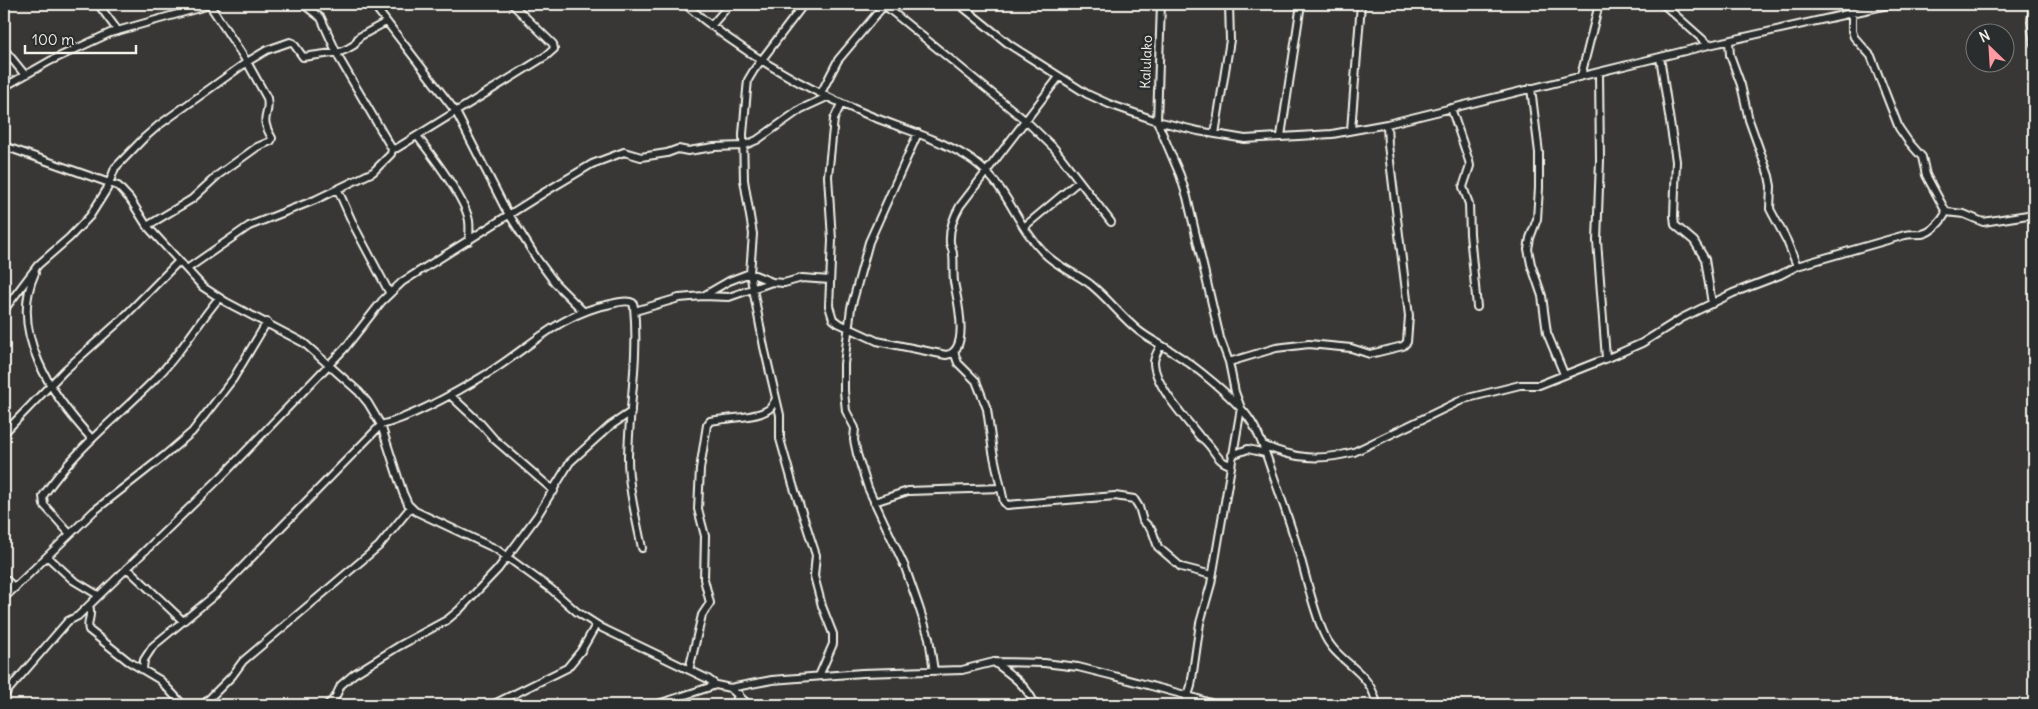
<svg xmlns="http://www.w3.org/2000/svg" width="2038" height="709" font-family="Delius,sans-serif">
<rect width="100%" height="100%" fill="#383736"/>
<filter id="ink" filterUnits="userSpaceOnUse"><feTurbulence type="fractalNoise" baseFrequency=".02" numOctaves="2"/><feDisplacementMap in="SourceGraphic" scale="10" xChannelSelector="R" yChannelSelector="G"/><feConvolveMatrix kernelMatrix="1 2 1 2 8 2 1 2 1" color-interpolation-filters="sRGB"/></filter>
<g filter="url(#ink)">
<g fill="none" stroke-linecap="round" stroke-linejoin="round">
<g stroke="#f4f1e8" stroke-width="10">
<path id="minor" d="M98 4 118 31
M303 4 321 18 339 58 392 149
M373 4 456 112 505 208 537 259 555 283 583 311
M685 4C735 48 804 89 866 114 899 128 935 137 966 156 1008 182 1012 220 1043 252 1056 266 1075 273 1090 284 1108 298 1121 317 1139 331 1149 339 1162 345 1174 353 1194 365 1234 398 1248 417 1259 432 1265 451 1271 469 1282 500 1293 531 1302 563 1308 586 1314 610 1323 632 1336 664 1370 668 1377 705
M804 4 754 70 748 80 747 90 743 134 744 180 753 234 750 273 764 347 780 415V439L793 485 816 555 814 576 822 606 833 634V644L819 676
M959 4 1010 45 1087 94 1109 104 1157 121 1198 131 1245 139 1332 134 1387 124 1709 45 1892 4
M1161 4 1157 121 1180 175 1187 197 1220 338 1229 362 1235 392 1241 408 1211 584 1200 623 1191 686 1185 705
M1663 4 1709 45
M2033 4 2031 22 2034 44
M884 5 1026 121 1054 148 1111 222
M711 26 730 4
M1729 42 1730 55 1741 85 1749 120 1769 176 1771 186 1770 209 1787 241 1797 266
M4 49 25 75
M1660 57 1676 161 1674 216 1675 225 1694 241 1705 259 1712 304
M1599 73 1600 160 1597 241 1606 358
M1581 76 1599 4
M4 87 50 61 110 33 213 4
M1531 88 1539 153V188L1537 219 1530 238 1528 249 1531 264 1542 296 1547 333 1564 374
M821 93 838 60 885 4
M841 104 834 119 828 176 832 240 829 306 833 319 838 323 877 341 946 355C971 352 957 298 954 282 953 272 954 263 953 254 953 250 951 247 950 243 949 230 953 218 960 206L1059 77
M1451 108 1469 161 1470 166 1463 187 1469 204 1470 234 1477 307
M1351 130 1361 4
M918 133 869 242 851 308 844 364V391L846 411 855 428 854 440 857 454 868 488 905 567 919 607 929 638 934 671
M1215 134 1230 40 1229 4
M417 136C431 154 466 200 469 221 470 228 469 235 469 241
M1281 136 1301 4
M4 146 118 186 130 199 147 226 203 287 226 302 304 343 359 392 368 403 381 425 403 493 408 504 415 511 496 549 551 589 577 612 602 628 708 679 716 685 730 688 772 680 862 673 962 670 994 662 1044 663 1078 667 1110 675 1189 696 1216 705
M392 149 397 148 546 56 554 49 553 44 512 4
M338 190 354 226 389 292
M1946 212 1964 214 1983 222 2034 214
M147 226 192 199 218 175 257 147 271 141 272 138C258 115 271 117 267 98L247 62 267 50 290 42 293 43 303 57 340 52 347 49 354 45 359 37 386 22
M1024 227 1079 181
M187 269 249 226 315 200 373 172 391 154 392 149
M35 273C8 332 53 397 92 439
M703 296 729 281 750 273 772 282
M4 310 38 265 69 238 90 216 107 189 115 168 144 138 159 125 247 62 209 4
M635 311 679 298 703 296 729 297 772 282 784 283 802 278 830 280
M1161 345C1158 351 1154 356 1154 363 1155 386 1186 419 1200 437 1214 445 1215 462 1231 465
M954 352 958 363 976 381 987 409 993 452 1004 502 1007 505 1115 496 1134 499 1139 507 1143 521 1152 530 1158 547 1181 567 1212 575
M1229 362 1276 348 1309 344 1351 348 1370 354 1403 346 1407 342 1409 316 1388 145 1387 124
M450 395 481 424 494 439 554 491
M4 433 65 370 121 320 179 261
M1263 445C1294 459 1320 461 1354 452L1464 399 1520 385H1539L1615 355 1642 343 1682 318 1733 293 1780 275 1797 266 1905 235C1911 234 1916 234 1922 234 1931 233 1943 220 1946 212L1926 175 1922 157 1908 141 1899 128 1871 56 1854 37 1852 31V13L1848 4
M1232 455 1248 449 1265 453
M874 502 908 491 1001 488
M70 534 44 505 43 496C74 450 119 416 157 377 181 353 197 324 219 298
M48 557 73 580 98 595
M127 568 183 621
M4 578 15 588
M4 598 94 511 164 456 192 432 233 379 267 322
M89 606C93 615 86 622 89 630L128 661 160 680 183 705
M994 662C1011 675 1027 685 1035 705
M143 669 144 660 153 646 216 594 381 425C415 416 459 391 490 372 531 346 561 313 611 304 618 302 628 300 633 303L634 307C639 357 629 407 628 457 628 487 636 518 642 548
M689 670 702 615 710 603 704 579 705 536 698 509 700 469 707 425 710 421C725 418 758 418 769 409 772 407 774 402 776 399
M730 688 749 705
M4 695 68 621 78 616 221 477 345 348 382 301 402 282 545 192 592 164 624 152 641 157 667 153 678 149 688 151 714 147 743 146 757 140 801 109 827 97
M203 705 232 676 243 661 379 546 411 507
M327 705 335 698 341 685 354 674 399 646 447 620 459 610 498 569 537 516 570 462 610 426 631 412
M492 705 567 668 581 651 596 625
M655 705 716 685
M734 705 739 694"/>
</g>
<use href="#minor" stroke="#2a2d2e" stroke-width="6"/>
</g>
</g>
<g text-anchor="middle" stroke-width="5" stroke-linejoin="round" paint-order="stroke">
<g font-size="14" fill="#f4f1e8" stroke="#2a2d2e">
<text transform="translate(1146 62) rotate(-88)" y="5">Kalulako</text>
</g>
</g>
<rect width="2038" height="709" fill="none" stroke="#2a2d2e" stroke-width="20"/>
<rect x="10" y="10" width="2018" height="689" fill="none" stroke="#f4f1e8" stroke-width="2" filter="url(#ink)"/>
<g transform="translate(1990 48) rotate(335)"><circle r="24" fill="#2a2d2e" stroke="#7b7b78"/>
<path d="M0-4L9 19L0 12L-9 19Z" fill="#ff9aa2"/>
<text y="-8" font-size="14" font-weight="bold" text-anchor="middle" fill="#f4f1e8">N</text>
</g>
<path d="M25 45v8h111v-8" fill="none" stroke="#f4f1e8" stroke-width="2.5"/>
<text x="32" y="45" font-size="15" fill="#f4f1e8" stroke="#2a2d2e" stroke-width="4" paint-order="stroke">100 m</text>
</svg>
